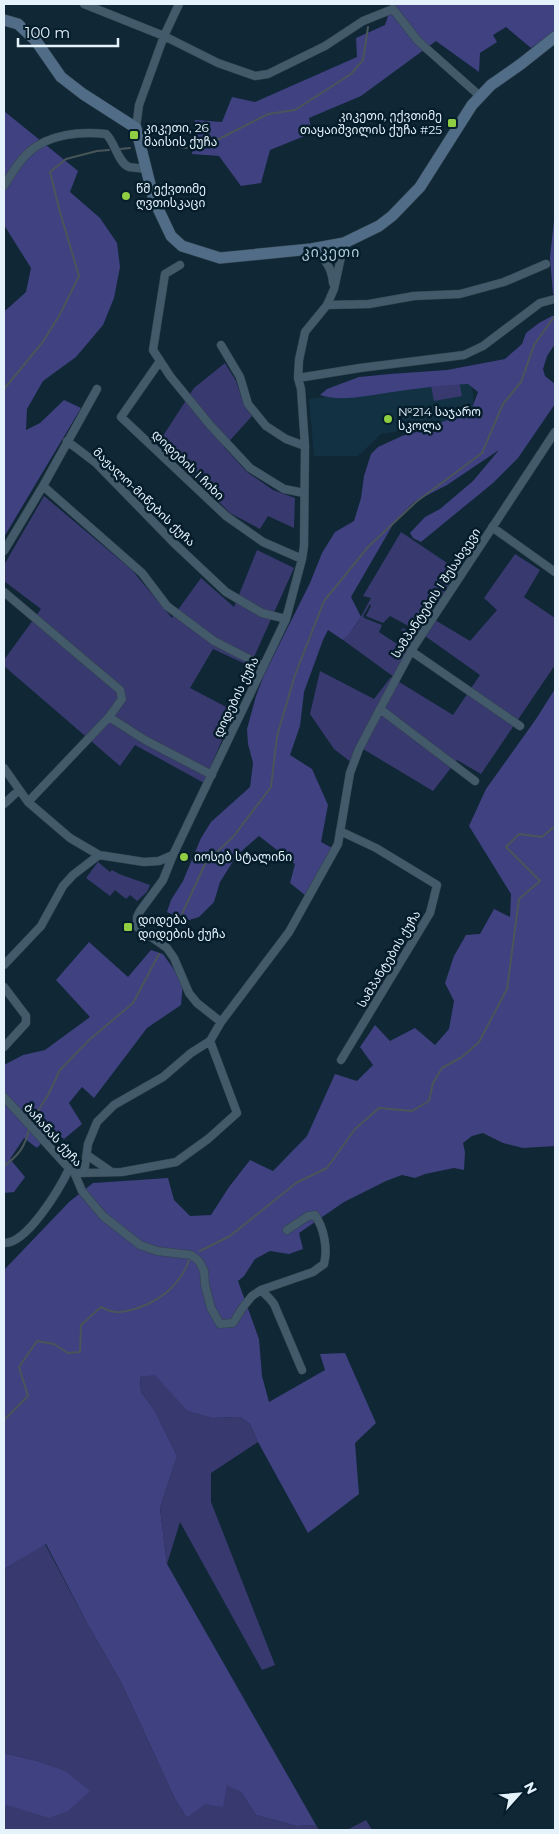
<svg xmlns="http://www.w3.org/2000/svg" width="559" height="1834" font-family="Montserrat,'Noto Sans Georgian',sans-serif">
<rect width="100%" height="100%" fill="#102735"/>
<path fill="#123143" d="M461 378 472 384 474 410 460 422 381 434 358 456H314L309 399Z"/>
<path fill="#383a6f" d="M225 363 236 381 244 405 252 416 224 447 247 472 273 490 295 498 294 528 268 516 260 529 230 513 159 442 194 388Z
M459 381 462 396 434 401 431 386Z
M44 496 132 570 172 618 201 578 234 607 257 550 294 568 250 666 213 649 190 688 234 711 204 783 135 745 120 766 4 666V660L41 609 4 581V565Z
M401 532 459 571 430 617 470 641 497 610 484 598 515 554 540 570 524 597 555 618V665L481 774 457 760 433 791 363 749 356 766 334 749 310 714 320 671 374 699 391 677 453 715 480 675 418 631 390 616 383 623 366 616 371 606 370 604 363 616 364 618 382 625 379 632 400 646 403 642 409 644 410 642 406 637 408 635 401 631 403 628 414 634 416 637 394 677 343 640C356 628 363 613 371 598L363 596Z
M98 862 110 872 112 870 119 874 150 885 147 892 137 901 130 895 126 899 115 890 110 896 86 878Z
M155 1374 187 1411 212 1418 240 1417 250 1424 258 1442 211 1473V1502L275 1665 262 1670 180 1522 167 1564 160 1508 177 1456 155 1411 141 1392 140 1377Z
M45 1544 88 1625 121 1682 175 1799 187 1818 227 1784 241 1792 256 1815 297 1826 316 1825 319 1830H4V1804L64 1770 37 1761 4 1753V1569Z
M366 1820 372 1830H347Z"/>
<path fill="#3f4180" d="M392 4H555V32L531 48 506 27 493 35 497 42 480 53 479 72 436 41 361 96 309 118 312 133 270 150 261 183 241 186 219 156 192 154 195 120 222 122 232 97 255 102 357 57 356 38 385 25Z
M4 111 78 171 70 192 100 218 117 243 120 267 114 298 103 325 76 357 43 381 27 409 26 430 40 423 64 400 81 408 4 537V310H6L26 292 31 268 4 225Z
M555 210V292L553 295 550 258Z
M552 316H555V344L547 356 543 369 545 376 555 384V404L518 458 493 483 421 542 413 538 410 533 425 517 440 509 473 481 499 450 447 485 414 502 395 521 351 597 361 617 350 633 343 640 328 630 323 640 304 692 300 726 290 755 312 769 328 805 321 842 336 850 311 900 290 883 295 864 259 836 237 855 220 882 214 902 199 917 186 921 167 912 171 900 183 881 201 838 211 822 250 787 253 763 248 744 247 729 256 696 264 675 310 583 322 553 335 532 354 521 361 498 364 476 371 454 378 447 402 436 432 426 471 411 478 392 468 384C440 385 413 389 386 393 365 396 340 402 320 395L327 389 359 377 390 374 447 370 505 359 522 344 526 333 539 323Z
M555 689V1146L523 1148 503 1143 483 1133 472 1136 463 1143 465 1152 464 1170 454 1168 425 1174 415 1178 402 1175 386 1181 344 1202 299 1233 303 1249 289 1254 270 1251 255 1259 244 1276 238 1281 259 1339 262 1376 269 1402 325 1370 320 1354 345 1353 376 1423 355 1443 359 1494 308 1533 258 1442 250 1424 240 1417 212 1418 187 1411 155 1375 140 1377 141 1392 155 1411 177 1456 160 1508 167 1564 316 1825 297 1826 256 1815 241 1792 227 1785 223 1807 205 1804 187 1818 175 1799 121 1682 88 1625 46 1544 4 1569V1270L69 1202 93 1183 168 1178 174 1200 190 1216 211 1215 229 1187 250 1160 273 1171 307 1136 335 1074 357 1081 373 1065 360 1047 375 1025 390 1041 415 1028 435 1045 449 1029 454 1001 445 983 454 956 466 935 480 934 494 909 510 917 511 894 469 826 486 789 536 719Z
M89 942 128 977 151 950 163 954 183 982 181 1005 147 1028 94 1098 82 1087 69 1103 82 1124 64 1139 53 1131 37 1148 24 1138 10 1159 25 1177 14 1192 4 1193V1065L23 1055 45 1050 90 1017 56 980Z
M4 1753 37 1761 64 1770 90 1791 68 1811 49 1818 4 1804Z"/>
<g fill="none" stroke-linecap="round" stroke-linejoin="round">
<path stroke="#485659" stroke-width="2" d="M147 144 156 143 186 148 209 144 268 114 295 110 351 74 363 60 368 27
M120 149 130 148
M4 389 42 343 59 316 79 276 60 212 50 172 66 159 97 151 109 150
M175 929 206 862 233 837 271 787 277 736 295 675 324 601 368 547 416 502 482 453 503 404 521 382 534 345 554 317
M31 1122 48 1095 60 1070 89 1040 133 1003 159 954
M4 1166C19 1155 25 1147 29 1129
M200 1251 230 1236 296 1183 327 1168 355 1129 379 1108 412 1111 429 1101 433 1083 442 1068 462 1057 479 1042 507 989 519 899 540 881 506 847 519 834 542 837 555 826
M4 1420 28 1396 19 1367 37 1341 54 1344 68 1353 80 1352 81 1325 101 1307C105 1309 111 1312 116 1312 119 1313 124 1311 127 1311 155 1305 180 1287 189 1260"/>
<g stroke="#32424d" stroke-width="9">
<path id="street" d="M84 4 164 36 218 63 255 76 268 74 325 46 363 21 393 9 418 41 481 97
M136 128 139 105 164 36 179 4
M4 186C11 174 19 161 29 152 49 134 81 131 106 134 115 142 118 163 129 167 134 168 141 168 146 169
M311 249C325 257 332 268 333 283
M180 265 165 274 153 350 170 376 210 425 250 468 284 489 304 493
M327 305 369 304 414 296 460 294 504 282 546 264
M221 345 240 377 248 404 266 426 286 439 305 446
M160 361 121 417 226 516 263 542 302 559
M298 378 360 368 464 355 483 346 540 303 555 299
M67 441 96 463 175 544 226 592 262 613 286 619
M43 486 142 573 167 606 214 641 263 666
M492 527 555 572
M4 551 43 486 97 389
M4 592 120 690 122 699 109 717 28 802
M411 651 520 726
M380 709 475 781
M109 717 145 740 212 775
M4 768 28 802 70 838 99 855 144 862 159 861 173 855
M4 804 19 790
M340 831 376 848 437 885 430 913 341 1060
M4 965 41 926 63 886 73 875 99 855
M4 987 26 1016V1023L4 1047
M221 1022 197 1003 189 993 174 958 167 948 137 927V917L140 911 163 880 173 855 286 619 302 559 304 546 305 446 301 389 298 378 299 360 305 332 327 305 334 289 344 243
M4 1097 66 1165 74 1172 82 1191 103 1216 140 1245 157 1251 191 1255 199 1261 204 1271 205 1285 211 1308 220 1324 233 1323 243 1307 252 1296 261 1290 313 1272 324 1264C328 1249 324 1228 315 1215L308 1216 287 1230
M87 1155 110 1171
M79 1173 122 1172 176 1162 208 1139 237 1113 210 1041
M84 1173 88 1144 97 1122 114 1105 163 1077 191 1053 210 1041 221 1022 289 932 338 844 350 773 359 749 380 709 411 651 555 432
M4 1243C27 1244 60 1188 69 1169
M261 1290 270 1299 274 1304 302 1370"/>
</g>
<g stroke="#32424d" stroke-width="12">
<path id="secondary" d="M4 20 18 24 36 41 61 77 83 94 136 128 154 200 171 236 182 246 220 258 311 249 344 243 379 226 392 216 420 187 472 105 491 85 521 64 555 37"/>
</g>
<use href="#street" stroke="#425a6a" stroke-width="8"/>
<use href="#secondary" stroke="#506c87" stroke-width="11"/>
</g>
<g fill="#8fcd42" stroke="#061e2b" stroke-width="2">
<rect x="447" y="118" width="10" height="10" rx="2.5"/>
<rect x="129" y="130" width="10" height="10" rx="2.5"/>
<circle cx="126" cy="196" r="5"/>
<circle cx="388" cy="419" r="5"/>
<circle cx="184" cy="857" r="5"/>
<rect x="123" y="922" width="10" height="10" rx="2.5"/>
</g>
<g text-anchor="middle" stroke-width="5" stroke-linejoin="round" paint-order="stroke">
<g font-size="12" fill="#e4f2fc" stroke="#061e2b" text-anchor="start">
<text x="442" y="120" text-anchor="end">კიკეთი, ექვთიმე<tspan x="442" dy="14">თაყაიშვილის ქუჩა #25</tspan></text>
<text x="144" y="132">კიკეთი, 26<tspan x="144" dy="14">მაისის ქუჩა</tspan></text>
<text x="136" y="193">წმ ექვთიმე<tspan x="136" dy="14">ღვთისკაცი</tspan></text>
<text x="398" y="416">№214 საჯარო<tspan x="398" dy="14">სკოლა</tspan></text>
<text x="194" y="861">იოსებ სტალინი</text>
<text x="138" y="924">დიდება<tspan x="138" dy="14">დიდების ქუჩა</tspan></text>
</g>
<g font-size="12" fill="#e4f2fc" stroke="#061e2b">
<text transform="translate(188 465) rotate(44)" y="4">დიდების I ჩიხი</text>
<text transform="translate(144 497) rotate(44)" y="4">მაჟალო-მიწების ქუჩა</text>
<text transform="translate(436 593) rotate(-57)" y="4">სამპანტების I შესახვევი</text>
<text transform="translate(236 697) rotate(-64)" y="4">დიდების ქუჩა</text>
<text transform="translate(389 959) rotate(-59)" y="4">სამპანტების ქუჩა</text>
<text transform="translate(53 1135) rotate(48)" y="4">ბაჩანას ქუჩა</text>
</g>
<g font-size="14" letter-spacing="1" fill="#afcbdd" stroke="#061e2b">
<text x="331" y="257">კიკეთი</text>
</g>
</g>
<rect width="559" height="1834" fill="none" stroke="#e4f2fc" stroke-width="10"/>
<g transform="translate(519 1794) rotate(63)" stroke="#061e2b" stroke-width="4" paint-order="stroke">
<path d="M0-4L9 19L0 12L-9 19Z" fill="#e4f2fc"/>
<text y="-8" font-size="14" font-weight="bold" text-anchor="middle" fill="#e4f2fc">N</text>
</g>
<path d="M18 38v8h100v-8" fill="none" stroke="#e4f2fc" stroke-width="2.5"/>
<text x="25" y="38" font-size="15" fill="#e4f2fc" stroke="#061e2b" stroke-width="4" paint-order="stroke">100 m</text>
</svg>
